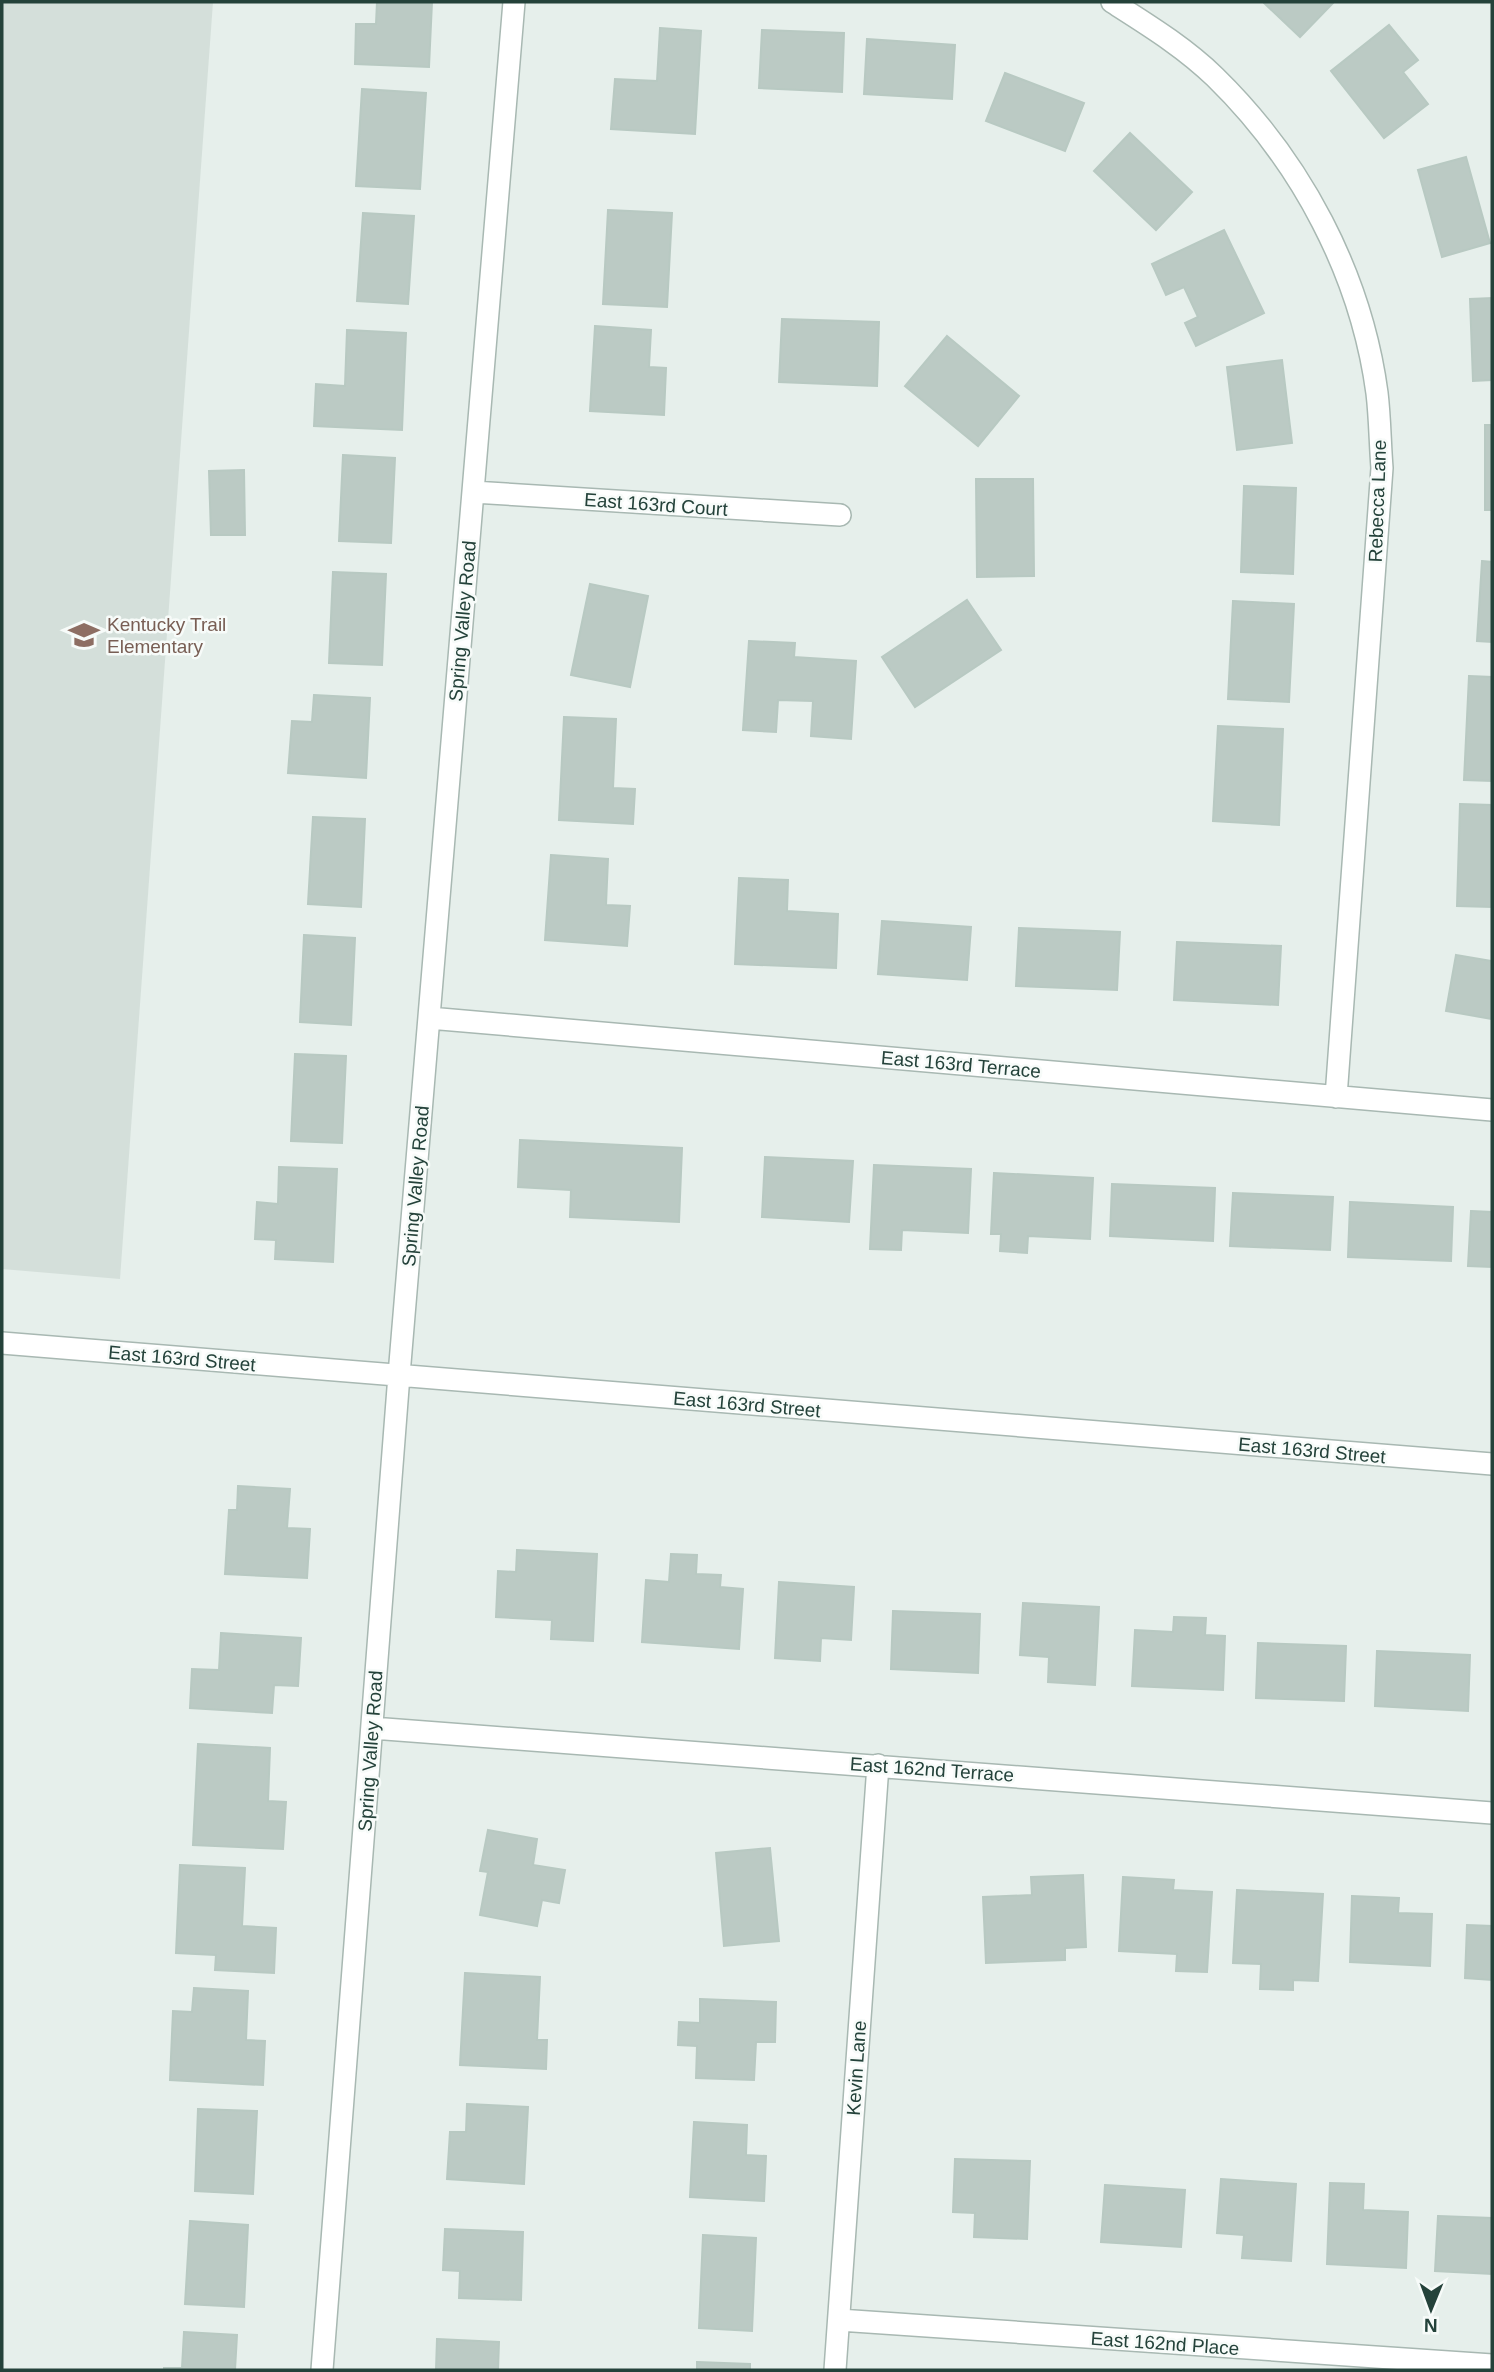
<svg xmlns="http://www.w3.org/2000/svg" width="1494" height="2372" font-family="Arial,sans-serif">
<rect width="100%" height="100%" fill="#e6efeb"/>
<path fill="#d4dfda" d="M2 2H213L120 1279 2 1269Z"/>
<path fill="#bbcac4" stroke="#b8c9c2" stroke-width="2" d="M377 2H432L429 67 355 64 356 24H376Z
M1263 2H1334L1300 37Z
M1389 25 1418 60 1403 72 1428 104 1384 138 1331 71Z
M660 28 701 31 695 134 611 129 615 79 657 81Z
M762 30 844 33 842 92 759 88Z
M867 39 955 45 952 99 864 94Z
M1005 73 1084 103 1065 151 986 121Z
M362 89 426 93 420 189 356 186Z
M1130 133 1192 192 1156 230 1094 171Z
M1466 157 1490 243 1442 257 1418 170Z
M608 210 672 213 667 307 603 304Z
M363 213 414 216 408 304 357 301Z
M1224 230 1264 313 1196 346 1185 323 1198 317 1184 287 1166 295 1152 264Z
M1492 298V380L1473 381 1470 299Z
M782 319 879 322 877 386 779 382Z
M595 326 651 330 649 367 666 368 664 415 590 411Z
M347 330 406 333 402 430 314 426 316 384 345 386Z
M947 336 1019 396 978 446 905 386Z
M1282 360 1292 443 1237 450 1227 367Z
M1485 425H1492V510H1485Z
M343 455 395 458 391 543 339 541Z
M244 470 245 535H211L209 471Z
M976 479H1033L1034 576 977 577Z
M1244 486 1296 488 1293 574 1241 572Z
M1482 561 1492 562V642L1477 641Z
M333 572 386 574 382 665 329 663Z
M590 584 648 596 630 687 571 675Z
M967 600 1001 650 915 707 882 657Z
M1233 601 1294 604 1289 702 1228 699Z
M749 641 795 643 794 657 856 661 851 739 811 736 813 701 778 700 776 732 743 730Z
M1469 676 1492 677V781L1464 780Z
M314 695 370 698 366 778 288 773 292 721 312 722Z
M564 717 616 719 613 788 635 789 633 824 559 820Z
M1218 726 1283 729 1279 825 1213 821Z
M1460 804 1492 805V907L1457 906Z
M313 817 365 819 361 907 308 904Z
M551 855 608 859 606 905 630 906 627 946 545 940Z
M739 878 788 880 787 911 838 914 836 968 735 964Z
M882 921 971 927 967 980 878 974Z
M1019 928 1120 932 1117 990 1016 986Z
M304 935 355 938 351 1025 300 1022Z
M1177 942 1281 946 1278 1005 1174 1000Z
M1456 955 1492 961V1019L1446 1011Z
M295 1054 346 1056 342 1143 291 1141Z
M520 1140 682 1148 679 1222 570 1217 571 1190 518 1187Z
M765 1157 853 1161 849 1222 762 1217Z
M874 1165 971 1169 968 1233 902 1230 901 1250 870 1249Z
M279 1167 337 1169 333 1262 275 1259 276 1240 255 1239 257 1202 278 1204Z
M994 1173 1093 1178 1090 1239 1028 1236 1027 1253 1000 1251 1001 1234H991Z
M1112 1184 1215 1188 1213 1241 1110 1236Z
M1233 1193 1333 1197 1330 1250 1230 1246Z
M1350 1202 1453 1207 1451 1261 1348 1257Z
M1471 1211 1492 1212V1267L1468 1266Z
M238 1486 290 1489 287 1528 310 1529 307 1578 225 1574 229 1510H237Z
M517 1550 597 1554 593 1641 551 1639 552 1620 496 1617 498 1571 516 1572Z
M671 1554 697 1555 696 1574 721 1575 720 1587 743 1589 739 1649 642 1642 646 1580 669 1582Z
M779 1582 854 1587 851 1640 821 1638 820 1661 775 1658Z
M1023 1603 1099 1607 1095 1685 1048 1682 1049 1657 1020 1655Z
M893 1611 980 1614 978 1673 891 1669Z
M1174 1617 1206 1618 1205 1635 1225 1636 1223 1690 1132 1686 1135 1630 1173 1632Z
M221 1633 301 1638 298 1686 274 1685 272 1713 190 1708 192 1669 219 1670Z
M1258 1643 1346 1646 1344 1701 1256 1698Z
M1377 1651 1470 1655 1468 1711 1375 1706Z
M198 1744 270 1748 268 1801 286 1802 283 1849 193 1845Z
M488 1830 537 1839 533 1865 565 1870 559 1903 542 1900 537 1926 480 1915 488 1872 480 1871Z
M770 1848 779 1941 724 1946 716 1853Z
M180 1865 245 1868 242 1926 276 1928 274 1973 215 1970 216 1955 176 1953Z
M1083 1875 1086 1947 1065 1948V1960L986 1963 983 1897 1032 1895 1031 1877Z
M1123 1877 1174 1880 1173 1890 1212 1892 1207 1972 1176 1971 1177 1954 1119 1951Z
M1237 1890 1323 1894 1318 1981 1293 1980V1990L1260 1989 1261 1964 1233 1963Z
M1352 1896 1399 1898 1398 1913 1432 1914 1430 1966 1350 1962Z
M1467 1925 1492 1926V1980L1465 1978Z
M465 1973 540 1977 537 2040H547L546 2069 460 2065Z
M194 1988 248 1991 246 2040 265 2041 263 2085 170 2080 173 2011 192 2012Z
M700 1999 776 2002 775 2042H756L754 2080 696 2078 697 2046 678 2045 679 2022 700 2023Z
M467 2104 528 2107 524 2184 447 2179 450 2132H466Z
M198 2109 257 2111 253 2194 195 2191Z
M694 2122 747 2125 746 2155 766 2156 764 2201 690 2197Z
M955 2159 1030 2161 1027 2239 974 2237 975 2213 953 2212Z
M1221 2179 1296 2184 1291 2261 1242 2258 1244 2235 1217 2233Z
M1330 2183 1364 2184 1363 2210 1408 2212 1406 2268 1327 2264Z
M1105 2185 1185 2190 1181 2247 1101 2242Z
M1438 2216 1492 2218V2274L1435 2271Z
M190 2221 248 2225 244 2307 185 2304Z
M445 2229 523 2232 521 2300 459 2298 460 2271 443 2270Z
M703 2235 756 2238 752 2331 699 2328Z
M184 2332 237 2335 235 2370H164V2368H182Z
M437 2339 499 2342 498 2370H436Z
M697 2362 750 2364V2370H697Z"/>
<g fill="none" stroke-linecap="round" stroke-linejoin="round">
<g stroke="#a8b8b2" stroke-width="24">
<path id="minor" d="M1112 2C1148 25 1184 47 1215 77 1301 161 1361 274 1377 393 1380 418 1380 443 1382 468L1336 1097
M473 492 840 515
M429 1018 1492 1110
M2 1343 1492 1464
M372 1728 1492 1813
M839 2320 1492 2365
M322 2370 399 1375 514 2
M835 2370 878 1765"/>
</g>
<use href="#minor" stroke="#fff" stroke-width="21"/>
</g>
<defs>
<g id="school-bare" transform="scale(2.415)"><path d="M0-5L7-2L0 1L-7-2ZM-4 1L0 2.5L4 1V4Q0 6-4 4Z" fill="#8d6e63" stroke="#f7fbf9" stroke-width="2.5" paint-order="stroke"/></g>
</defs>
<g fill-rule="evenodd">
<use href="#school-bare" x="84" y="635"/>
</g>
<g text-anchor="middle" stroke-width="5" stroke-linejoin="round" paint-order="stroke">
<g font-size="19" fill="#24423a" stroke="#f7fbf9">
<text transform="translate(1377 501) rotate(-88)" y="7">Rebecca Lane</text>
<text transform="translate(656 504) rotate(4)" y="7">East 163rd Court</text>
<text transform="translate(462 621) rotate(-85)" y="7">Spring Valley Road</text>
<text transform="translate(961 1064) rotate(5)" y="7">East 163rd Terrace</text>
<text transform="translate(415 1186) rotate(-85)" y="7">Spring Valley Road</text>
<text transform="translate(182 1358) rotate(5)" y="7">East 163rd Street</text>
<text transform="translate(747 1404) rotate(5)" y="7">East 163rd Street</text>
<text transform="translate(1312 1450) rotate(5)" y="7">East 163rd Street</text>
<text transform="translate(370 1751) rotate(-86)" y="7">Spring Valley Road</text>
<text transform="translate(932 1769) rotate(4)" y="7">East 162nd Terrace</text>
<text transform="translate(856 2068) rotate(-86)" y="7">Kevin Lane</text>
<text transform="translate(1165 2343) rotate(4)" y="7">East 162nd Place</text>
</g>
<g font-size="19" fill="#785e54" stroke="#f7fbf9" text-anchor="start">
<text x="107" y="631">Kentucky Trail<tspan x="107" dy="22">Elementary</tspan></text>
</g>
</g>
<rect width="1494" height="2372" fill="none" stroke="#24423a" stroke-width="7"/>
<g transform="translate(1431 2309) rotate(181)" stroke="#f7fbf9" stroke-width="5" paint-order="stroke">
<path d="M0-5L12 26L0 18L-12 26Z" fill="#24423a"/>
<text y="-10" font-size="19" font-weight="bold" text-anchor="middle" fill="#24423a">N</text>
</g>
</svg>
